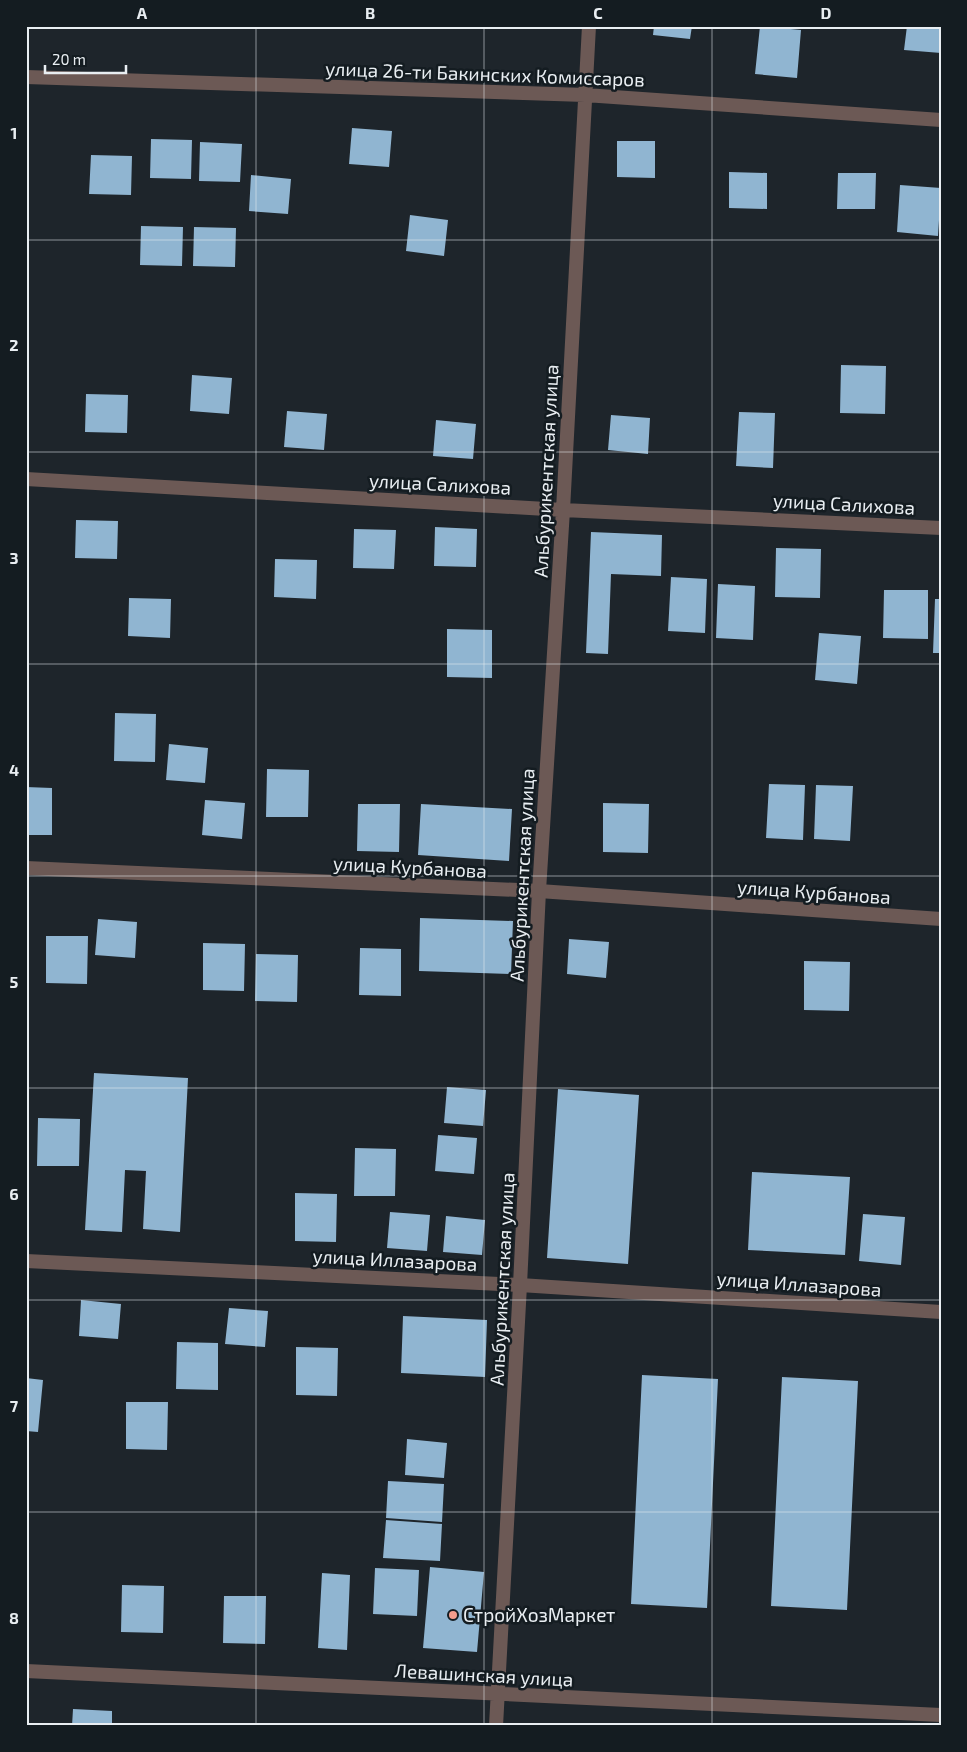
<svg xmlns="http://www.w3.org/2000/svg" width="967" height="1752" font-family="'Exo 2',sans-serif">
<rect width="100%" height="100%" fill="#1e252b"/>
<path fill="#90b5d1" d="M654 26H692L690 39 653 35Z
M760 26 801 30 797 78 755 74Z
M907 26H941V53L904 50Z
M352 128 392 131 389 167 349 164Z
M151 139 192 140 191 179 150 178Z
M617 141H655V178L617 177Z
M200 142 242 144 240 182 199 181Z
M91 155 132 156 131 195 89 194Z
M729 172 767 173V209L729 208Z
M838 173H876L875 209H837Z
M251 175 291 179 288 214 249 211Z
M900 185 941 188 938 236 897 232Z
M410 215 448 220 444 256 406 251Z
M141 226 183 227 182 266 140 265Z
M194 227 236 228 235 267 193 266Z
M841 365 886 366 885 414 840 413Z
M192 375 232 378 229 414 190 411Z
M86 394 128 395 127 433 85 432Z
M287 411 327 414 324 450 284 447Z
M739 412 775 413 773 468 736 466Z
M611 415 650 418 648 454 608 450Z
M436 420 476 424 473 459 433 456Z
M76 520 118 521 117 559 75 558Z
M435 527 477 529 476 567 434 566Z
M354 529 396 530 394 569 353 568Z
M591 532 662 535 661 576 611 574 608 654 586 653Z
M776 548 821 549 820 598 775 597Z
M275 559 317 560 316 599 274 597Z
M671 577 707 579 705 633 668 631Z
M718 584 755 586 753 640 716 638Z
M884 590H928V639L883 638Z
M129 598 171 599 170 638 128 636Z
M935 599H941V653H933Z
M447 629 492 630V678L447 677Z
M819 633 861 636 857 684 815 680Z
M115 713 156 714 155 762 114 761Z
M169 744 208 748 205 783 166 780Z
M267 769 309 770 308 817H266Z
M769 784 805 785 803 840 766 838Z
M816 785 853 786 850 841 814 839Z
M26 787 52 788V835H26Z
M205 800 245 803 242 839 202 835Z
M603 803 649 804 648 853 603 852Z
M358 804H400L399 852 357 851Z
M421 804 512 809 509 861 418 855Z
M420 918 513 921 511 974 419 971Z
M98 919 137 922 135 958 95 955Z
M46 936H88L87 984 46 983Z
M569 939 609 942 606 978 567 974Z
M203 943 245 944 244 991 203 990Z
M360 948 401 949V996L359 995Z
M256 954 298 955 297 1002 255 1001Z
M804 961 850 962 849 1011 804 1010Z
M94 1073 188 1078 180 1232 143 1229 146 1171 125 1170 122 1232 85 1230Z
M447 1087 486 1090 483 1126 444 1123Z
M558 1089 639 1095 628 1264 547 1258Z
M38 1118 80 1119 79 1166H37Z
M438 1135 477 1138 474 1174 435 1171Z
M355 1148 396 1149 395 1196H354Z
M752 1172 850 1177 845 1255 748 1250Z
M295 1193 337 1194 336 1242 295 1241Z
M390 1212 430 1215 427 1251 387 1248Z
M863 1214 905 1217 901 1265 859 1261Z
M446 1216 485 1220 482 1255 443 1252Z
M81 1300 121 1304 118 1339 79 1336Z
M229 1308 268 1311 265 1347 225 1344Z
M403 1316 487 1320 485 1377 401 1373Z
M177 1342 218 1343V1390L176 1389Z
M296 1347 338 1348 337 1396 296 1395Z
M642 1375 718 1379 707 1608 631 1604Z
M782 1377 858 1381 847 1610 771 1606Z
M26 1378 43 1380 38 1432 26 1431Z
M126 1402H168L167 1450 126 1449Z
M407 1439 447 1443 444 1478 405 1475Z
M388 1481 444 1484 442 1522 386 1518Z
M386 1520 442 1524 440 1561 383 1558Z
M430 1567 484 1572 477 1652 423 1648Z
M375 1568 419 1570 417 1616 373 1614Z
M322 1573 350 1575 347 1650 318 1648Z
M122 1585 164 1586 163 1633 121 1632Z
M224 1596H266L265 1644 223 1643Z
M73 1709 112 1711V1723L126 1724V1726H72Z"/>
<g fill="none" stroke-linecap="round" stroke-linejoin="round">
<path stroke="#6c5955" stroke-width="14" d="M26 77 585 95 941 120
M26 479 563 510 941 528
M26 868 539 891 941 919
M26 1261 520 1285 941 1312
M26 1671 941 1715
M496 1726 520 1285 539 891 563 510 589 26"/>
</g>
<path fill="none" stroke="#e9eef2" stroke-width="1" stroke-opacity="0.55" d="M256 26V1726M484 26V1726M712 26V1726M26 240H941M26 452H941M26 664H941M26 876H941M26 1088H941M26 1300H941M26 1512H941"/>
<circle fill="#f49d8d" stroke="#141c21" stroke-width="2" cx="453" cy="1615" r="5"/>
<g text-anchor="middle" stroke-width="5" stroke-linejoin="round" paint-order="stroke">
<g font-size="19" fill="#e9eef2" stroke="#141c21">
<text transform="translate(485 74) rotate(2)" y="7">улица 26-ти Бакинских Комиссаров</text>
<text transform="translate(546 471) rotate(-87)" y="7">Альбурикентская улица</text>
<text transform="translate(440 484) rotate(3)" y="7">улица Салихова</text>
<text transform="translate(844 504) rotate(3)" y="7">улица Салихова</text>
<text transform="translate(410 867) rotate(3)" y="7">улица Курбанова</text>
<text transform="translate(522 875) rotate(-87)" y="7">Альбурикентская улица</text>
<text transform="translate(814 892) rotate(4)" y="7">улица Курбанова</text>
<text transform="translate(395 1260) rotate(3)" y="7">улица Иллазарова</text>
<text transform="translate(502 1279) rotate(-87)" y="7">Альбурикентская улица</text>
<text transform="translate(799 1284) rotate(4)" y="7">улица Иллазарова</text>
<text transform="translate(484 1675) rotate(3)" y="7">Левашинская улица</text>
</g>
<g font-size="19" fill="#e9eef2" stroke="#141c21" text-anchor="start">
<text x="463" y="1622">СтройХозМаркет</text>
</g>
</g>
<rect width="967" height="1752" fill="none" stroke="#141c21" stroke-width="55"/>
<path d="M45 65v8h81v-8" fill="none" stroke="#e9eef2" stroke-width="2.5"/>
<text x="52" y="65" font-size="15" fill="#e9eef2" stroke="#141c21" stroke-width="4" paint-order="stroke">20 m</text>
<rect x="28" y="28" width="912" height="1696" fill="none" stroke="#e9eef2" stroke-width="2"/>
<g font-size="16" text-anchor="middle" font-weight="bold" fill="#e9eef2">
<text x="142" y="19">A</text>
<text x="370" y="19">B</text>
<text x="598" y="19">C</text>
<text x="826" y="19">D</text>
<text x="14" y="139">1</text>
<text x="14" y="351">2</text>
<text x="14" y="564">3</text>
<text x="14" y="776">4</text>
<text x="14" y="988">5</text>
<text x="14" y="1200">6</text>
<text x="14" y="1412">7</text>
<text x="14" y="1624">8</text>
</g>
</svg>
